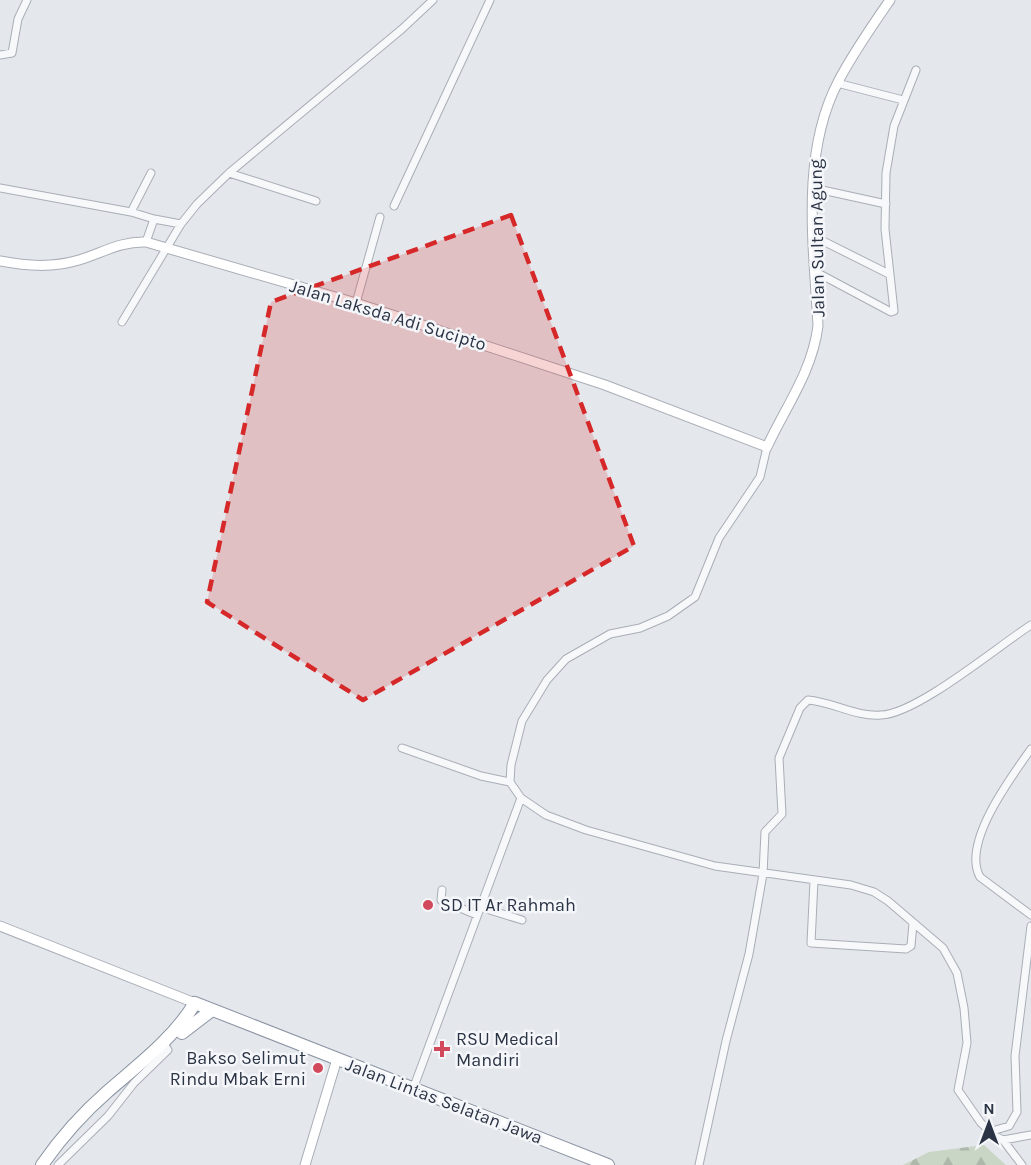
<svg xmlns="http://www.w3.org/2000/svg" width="1031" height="1165" font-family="Karla,sans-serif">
<defs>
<pattern id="forest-firs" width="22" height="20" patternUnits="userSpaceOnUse" patternTransform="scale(1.5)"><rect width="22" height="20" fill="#c9d6c5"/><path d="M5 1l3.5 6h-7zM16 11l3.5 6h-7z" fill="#adb8ab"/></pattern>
</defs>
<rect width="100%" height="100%" fill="#e4e7ec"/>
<path fill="url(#forest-firs)" d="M984 1145 1006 1165H903L929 1152Z"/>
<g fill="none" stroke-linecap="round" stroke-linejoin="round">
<g stroke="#a9aeb7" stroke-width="9">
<path id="street" d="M0 55 12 53 18 19 27 0
M837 83 903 100
M229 173 316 201
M0 188 131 212 151 173
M813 188 886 204
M394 206 490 0
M131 212 154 219 146 242
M154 219 181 224
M815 237 889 274
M816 272 891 312 894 311 885 229 886 173 894 126 916 70
M356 303 380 217
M122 322 181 224 197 204 229 173 402 29 433 0
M767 447 760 477 719 538 695 597 668 616 640 628 610 634 566 659 547 680 522 721 511 765 510 782 521 798 546 815 586 830 715 866 851 885 874 892 888 901 943 948 957 973 964 1008 967 1043 958 1090 981 1123 995 1136 1003 1140 1031 1135
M402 748 481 776 510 782
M1031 749C1012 776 961 843 980 877L1031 915
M814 881 811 943 906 949 911 946 913 923
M442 890 441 900 477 915
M480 907 522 920
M413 1089 521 798
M989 1132 1009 1126 1017 1112 1015 1056 1031 926
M1003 1140 1022 1165
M58 1165 108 1116 134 1083 168 1050 163 1042
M699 1165 726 1041 749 954 763 874 765 832 782 814 779 758 800 708 808 700C833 702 856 717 881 715 917 714 998 646 1031 625"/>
</g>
<g stroke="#a9aeb7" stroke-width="11">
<path id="secondary" d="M0 261C27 266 52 268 79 260 102 253 121 241 146 242L356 303 605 385 767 447C786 406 812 372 818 326 814 247 800 155 838 82 853 53 872 26 890 0
M0 926 195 1003
M305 1165 337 1059"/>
</g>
<g stroke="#8b94a3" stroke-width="14">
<path id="highway" d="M182 1033 212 1010
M42 1165C60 1139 83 1113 107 1092 138 1065 173 1039 195 1003L608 1165"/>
</g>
<use href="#street" stroke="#f7f8fa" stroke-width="7"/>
<use href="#secondary" stroke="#fff" stroke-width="9"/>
<use href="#highway" stroke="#fff" stroke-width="12"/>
</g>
<path fill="#d62828" fill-opacity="0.2" stroke="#d62828" stroke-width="4.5" stroke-dasharray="12 8" stroke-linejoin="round" d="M511 215 634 546 363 700 207 602 271 302Z"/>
<g fill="#d1495b" stroke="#f4f6f9" stroke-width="2">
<circle cx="428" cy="905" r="6"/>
<path d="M439 1040h6v6h6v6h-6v6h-6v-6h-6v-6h6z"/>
<circle cx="318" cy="1068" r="6"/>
</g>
<g text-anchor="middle" stroke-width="5" stroke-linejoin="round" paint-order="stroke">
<g font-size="18" fill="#2b3445" stroke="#f4f6f9">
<text transform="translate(817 238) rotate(-91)" y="6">Jalan Sultan Agung</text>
<text transform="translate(388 315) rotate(17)" y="6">Jalan Laksda Adi Sucipto</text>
<text transform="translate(444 1101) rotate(21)" y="6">Jalan Lintas Selatan Jawa</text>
</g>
<g font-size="18" fill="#2b3445" stroke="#f4f6f9" text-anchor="start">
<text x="440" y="911">SD IT Ar Rahmah</text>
<text x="456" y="1045">RSU Medical<tspan x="456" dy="21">Mandiri</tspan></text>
<text x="306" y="1064" text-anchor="end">Bakso Selimut<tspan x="306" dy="21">Rindu Mbak Erni</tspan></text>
</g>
</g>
<g transform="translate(989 1123)" stroke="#f4f6f9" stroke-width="4.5" paint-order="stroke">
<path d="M0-4.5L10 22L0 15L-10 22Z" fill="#2b3445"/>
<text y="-9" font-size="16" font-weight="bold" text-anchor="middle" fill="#2b3445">N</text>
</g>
</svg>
